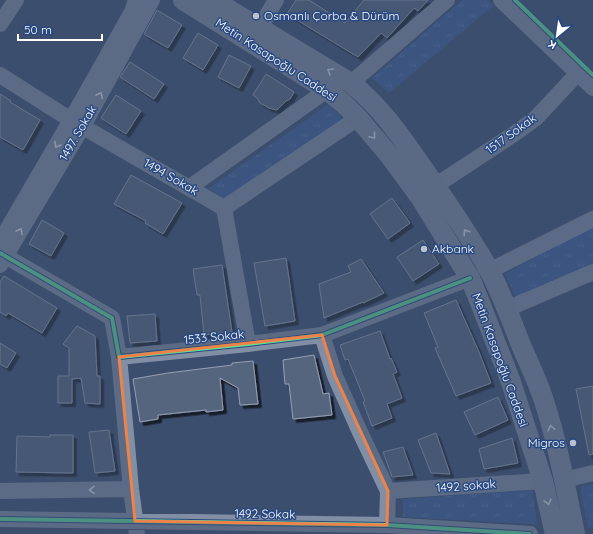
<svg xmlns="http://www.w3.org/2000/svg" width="593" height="534" font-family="Quicksand,sans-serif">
<defs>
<pattern id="park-tufts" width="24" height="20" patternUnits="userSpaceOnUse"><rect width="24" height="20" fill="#3b5e98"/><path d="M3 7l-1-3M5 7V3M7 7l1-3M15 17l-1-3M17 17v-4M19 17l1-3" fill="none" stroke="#5876a7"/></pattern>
<filter id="shadow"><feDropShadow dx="3.5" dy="3.5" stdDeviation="0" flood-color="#0009"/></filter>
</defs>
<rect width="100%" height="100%" fill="#3c4e6d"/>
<path fill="url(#park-tufts)" d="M462 0H488L493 6 389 93 372 78Z
M329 104 344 120 224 200 209 188Z
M593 225V268L516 299 505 274Z
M593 484V527L588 528 580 487Z
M532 490 537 524 403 517V499Z"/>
<path fill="#57657e" stroke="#959fb2" filter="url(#shadow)" d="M296 0H309L345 23 364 0H428L418 11 414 8 387 38 381 33 358 57 287 14Z
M157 10 182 25 168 48 144 34Z
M198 33 218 45 203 70 183 58Z
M229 55 251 66 239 88 218 77Z
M130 62 164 84 154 99 120 77Z
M266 74 294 92 290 99 286 101 277 110 269 108 260 103 257 98 253 95Z
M0 94 11 101 10 102 40 120 23 150 0 137Z
M116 95 141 111 126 134 101 118Z
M131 175 182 203 163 234 145 223 146 221 114 204Z
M392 198 410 223 388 239 370 214Z
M42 220 64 233 51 256 29 244Z
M423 240 439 264 413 281 397 257Z
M286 258 295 321 265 326 254 263Z
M361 259 384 293 363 303V302L324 318 319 284 351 272 348 266Z
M222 265 232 332 204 335 200 295H197L193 269Z
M4 276 57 308 42 333 8 313 6 316 0 312V282Z
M456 300 479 352 491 383 456 396 435 348 438 347 424 313Z
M155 314 157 341 130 343 127 316Z
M77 326 95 336 97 376H100V404L85 403 81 378 72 379V403H58V376H69V348L63 344Z
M380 331 390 359 391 358 397 372 393 374 402 398 387 404 392 418 372 426 363 402 365 401 348 359 345 360 340 345Z
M0 343 16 353 7 368 0 364Z
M314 355 323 394 329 393 332 415 293 419 289 384H285L283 360Z
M253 361 258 404 240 405 238 388 220 378 223 410 206 412V410L158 415V419L140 422 133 379 168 373 232 365V363Z
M593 386V454L589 455 576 389Z
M498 397 508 420 475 435 464 412Z
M109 430 115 471 95 473 89 432Z
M436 433 450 474 431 473 418 440Z
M50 435H73V473L16 472 17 436 50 437Z
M512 438 518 463 484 469 479 449Z
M403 447 413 475 392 477 383 452Z"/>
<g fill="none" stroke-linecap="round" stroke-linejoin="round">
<path stroke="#828ea3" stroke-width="16" d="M501 0 593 88
M0 24 16 0
M259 29 276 0
M0 75 71 120 224 208 248 344
M351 83 447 0
M435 186 514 134 536 118 578 73
M190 187 327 90
M224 208 358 118
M0 242 71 120 132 12 136 0
M0 253 112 318 119 357 248 344 322 335 470 278
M0 265 83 126 152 0
M489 271 593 219
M507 309 593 272
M322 335 335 376 359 430 388 491 387 525
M119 357 131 489 137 534
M564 480 593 473
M0 491 131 489
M388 491 543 481
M0 519 387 525 530 534"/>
<path stroke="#808ca1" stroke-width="20" d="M183 0 327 90 343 103 358 118 390 156 420 197 470 278 481 305 511 382 543 481 555 534
M213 0 351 83C383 109 402 138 425 171 447 203 470 236 489 270 502 294 511 320 521 345 529 364 538 382 544 401 558 444 566 490 575 534"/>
<g stroke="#274882" stroke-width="6">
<path id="cycleway" d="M515 0 593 75
M0 253 112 318 119 357 248 344 322 335 470 278
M0 519 387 525 530 534"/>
</g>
<use href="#cycleway" stroke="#60e19b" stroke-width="4"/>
</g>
<defs><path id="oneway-chevron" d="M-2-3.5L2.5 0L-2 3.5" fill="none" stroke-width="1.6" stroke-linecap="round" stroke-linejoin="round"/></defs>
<g stroke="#dfe2e8">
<use href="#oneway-chevron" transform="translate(330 71) rotate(-150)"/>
<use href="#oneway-chevron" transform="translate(373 136) rotate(50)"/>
<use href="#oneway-chevron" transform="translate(466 232) rotate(-123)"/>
<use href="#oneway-chevron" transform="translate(551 428) rotate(-103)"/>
<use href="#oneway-chevron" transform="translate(548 502) rotate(77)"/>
</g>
<g stroke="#e6e8ed">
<use href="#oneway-chevron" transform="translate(100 95) rotate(-61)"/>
<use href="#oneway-chevron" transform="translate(57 145) rotate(120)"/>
<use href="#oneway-chevron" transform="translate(20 231) rotate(-59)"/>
<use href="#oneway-chevron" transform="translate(92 490) rotate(179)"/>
</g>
<path d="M0 0H593V534H0ZM322 335 335 376 388 491 387 525 135 521 119 357Z" fill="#3c4e6d" fill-opacity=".55" fill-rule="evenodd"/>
<path fill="none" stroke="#ee8249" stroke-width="3" stroke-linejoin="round" d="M322 335 335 376 388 491 387 525 135 521 119 357Z"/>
<g fill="#bbc1cc" stroke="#274882" stroke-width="1.5">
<circle cx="256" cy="16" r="4"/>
<circle cx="424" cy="249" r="4"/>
<circle cx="573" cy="443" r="4"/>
</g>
<g text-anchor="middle" stroke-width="3" stroke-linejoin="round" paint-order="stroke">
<g font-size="12" fill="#fff" stroke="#274882" text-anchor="start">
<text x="264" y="20">Osmanlı Çorba &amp; Dürüm</text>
<text x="432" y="253">Akbank</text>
<text x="565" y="447" text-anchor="end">Migros</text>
</g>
<g font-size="12" fill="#fff" stroke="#274882">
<text transform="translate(276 60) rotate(33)" y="4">Metin Kasapoğlu Caddesi</text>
<text transform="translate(78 133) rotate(-60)" y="4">1497. Sokak</text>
<text transform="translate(511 134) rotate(-36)" y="4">1517 Sokak</text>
<text transform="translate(171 177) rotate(30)" y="4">1494 Sokak</text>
<text transform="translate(214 337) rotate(-6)" y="4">1533 Sokak</text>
<text transform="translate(500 360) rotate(70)" y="4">Metin Kasapoğlu Caddesi</text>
<text transform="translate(466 486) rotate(-4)" y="4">1492 sokak</text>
<text transform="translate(265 514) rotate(1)" y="4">1492 Sokak</text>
</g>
</g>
<g transform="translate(557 36) rotate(209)" stroke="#274882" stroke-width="3" paint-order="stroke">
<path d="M0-3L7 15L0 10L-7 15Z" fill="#ffffff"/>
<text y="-6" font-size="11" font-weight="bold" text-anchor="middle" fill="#ffffff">K</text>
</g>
<path d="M18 34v6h84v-6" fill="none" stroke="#ffffff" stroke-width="2"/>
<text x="24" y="34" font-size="12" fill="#ffffff" stroke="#274882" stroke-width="3" paint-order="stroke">50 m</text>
</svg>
